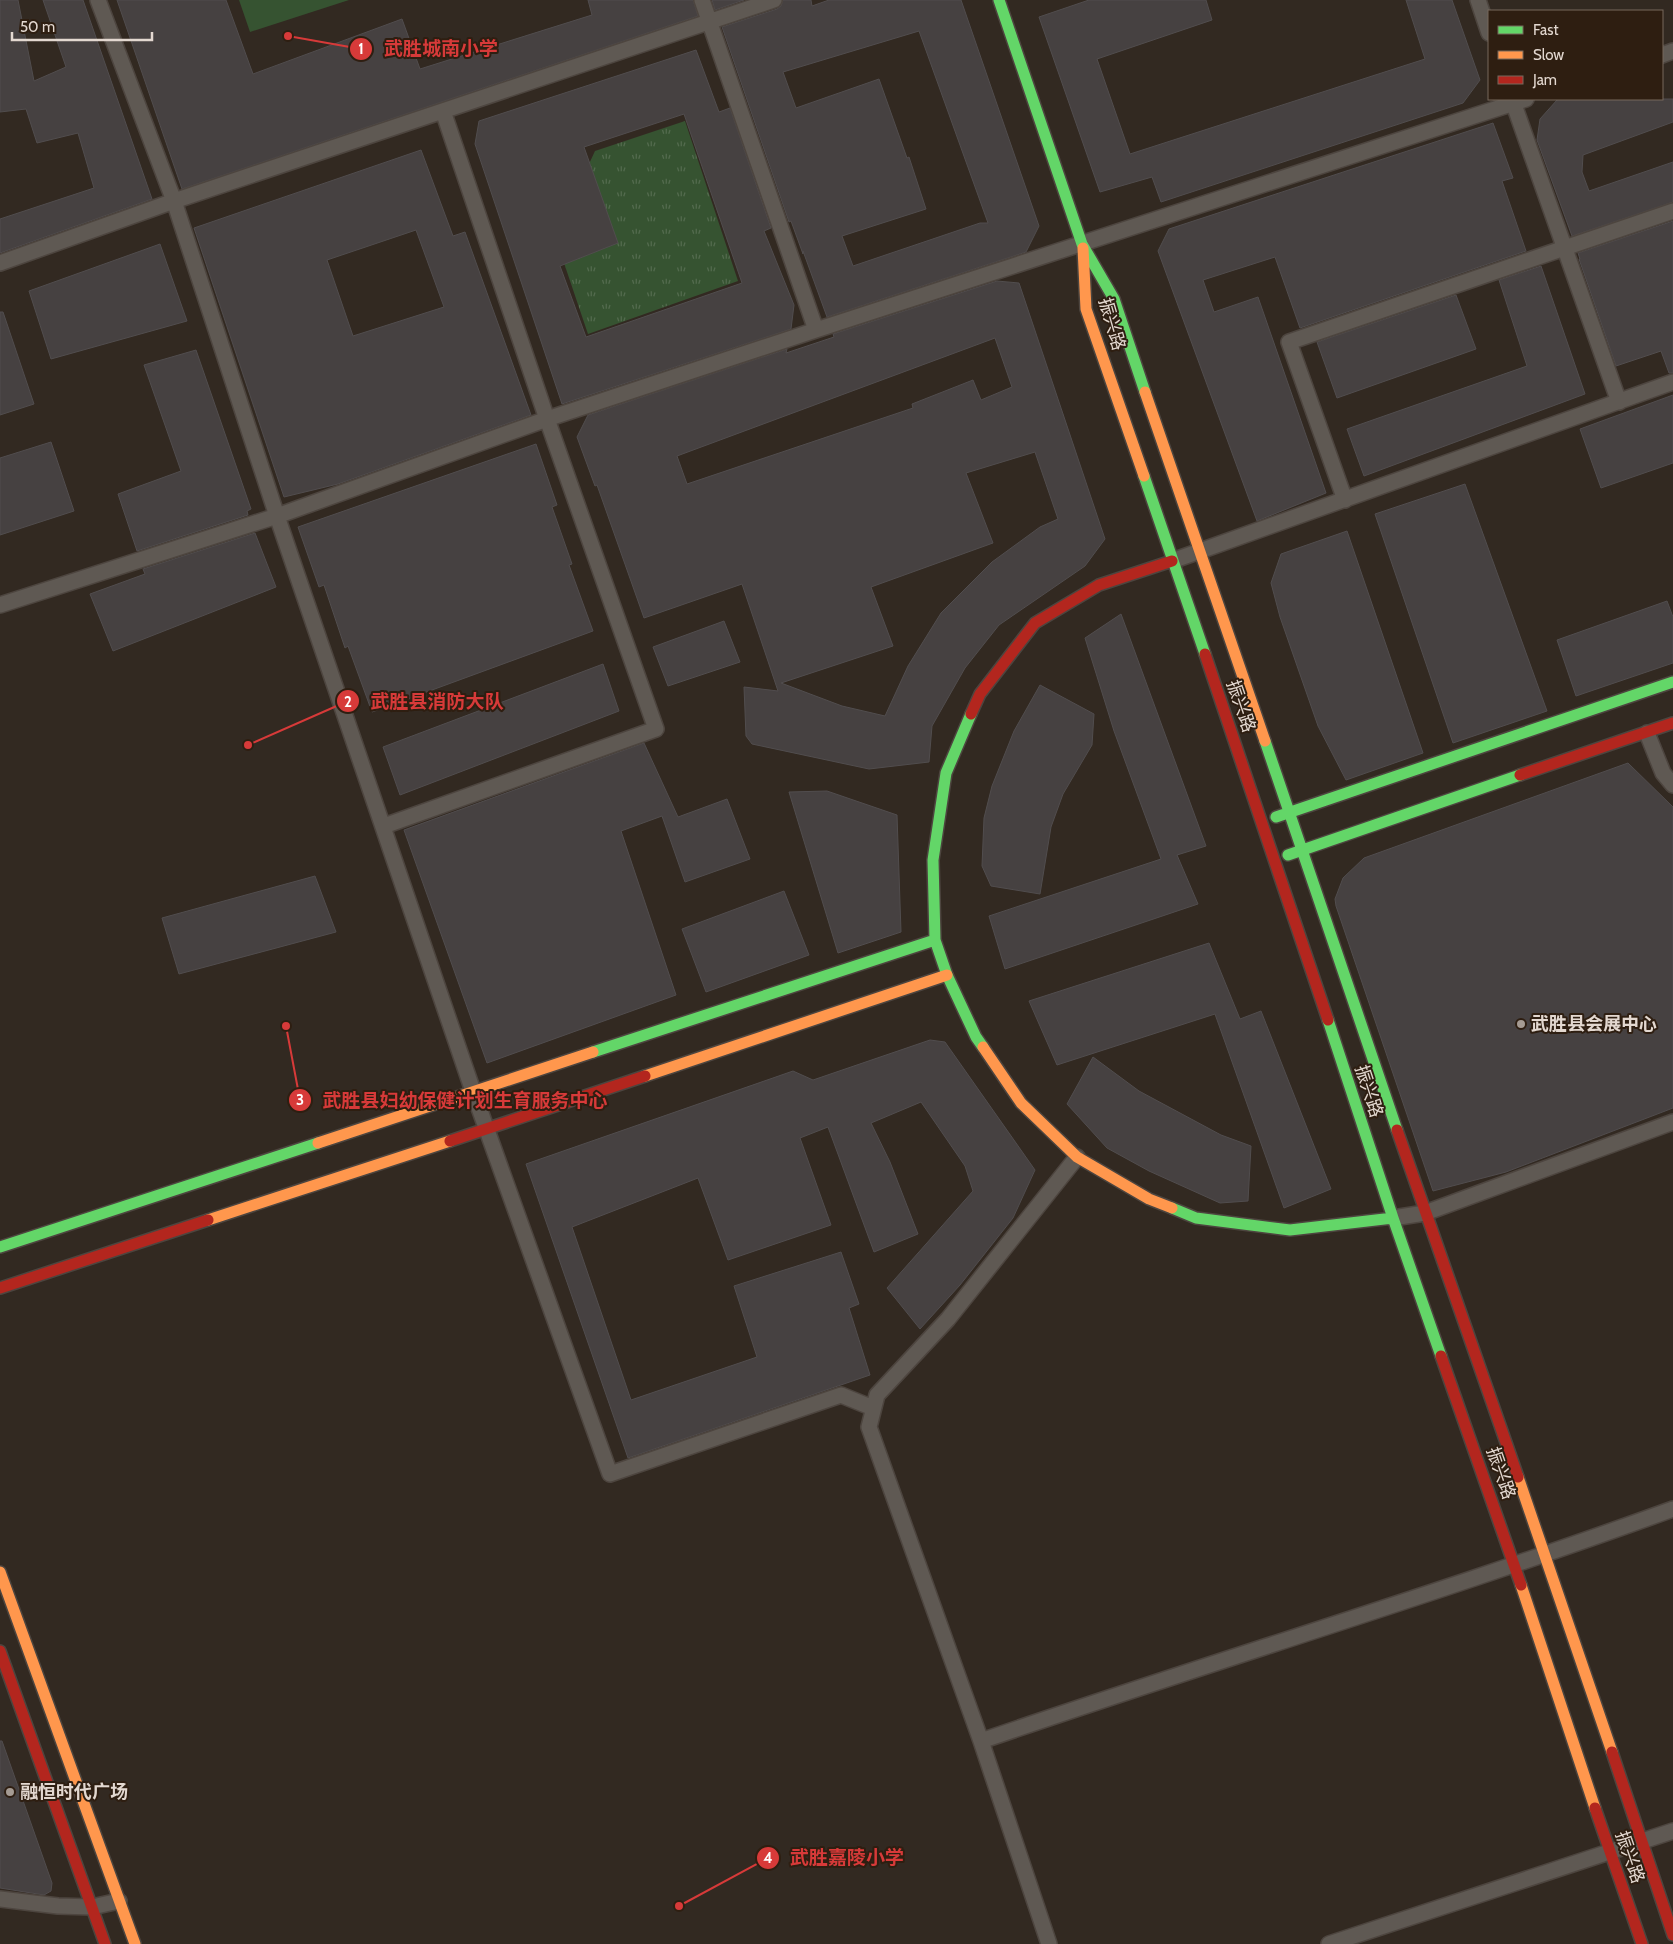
<svg xmlns="http://www.w3.org/2000/svg" width="1673" height="1944" font-family="Cabin,'Noto Sans SC',sans-serif">
<defs>
<pattern id="grass-tufts" width="24" height="20" patternUnits="userSpaceOnUse" patternTransform="scale(1.25)"><rect width="24" height="20" fill="#365331"/><path d="M3 7l-1-3M5 7V3M7 7l1-3M15 17l-1-3M17 17v-4M19 17l1-3" fill="none" stroke="#536b4e"/></pattern>
</defs>
<rect width="100%" height="100%" fill="#322921"/>
<path fill="url(#grass-tufts)" d="M685 121 738 281 588 334 537 183 589 164 595 151Z"/>
<path fill="#365331" d="M239 0H349L250 32Z"/>
<path fill="#464141" stroke="#514d4e" fill-rule="evenodd" d="M0 0H18L34 81 66 67 43 0H83L152 199 0 253V219L94 188 78 133 37 143 26 109 0 112Z
M117 0H226L253 74 402 19 420 69 592 15 588 0H693L698 16 182 189Z
M712 0H744L715 10Z
M783 0H811L812 6 829 0H961L1039 226 1026 252 827 317 803 251V254L791 221 789 222 722 27 777 9 781 6ZM919 31 988 223H980L853 266 842 236 926 209 909 157 907 158 879 79 796 108 783 72Z
M1089 0H1206L1212 20 1097 59 1130 154 1425 59 1406 0H1452L1480 80 1463 103 1161 202 1152 177 1100 192 1039 17Z
M696 50 719 112 730 108 771 228 764 231 794 305 791 329 562 404 475 144 479 121ZM684 114 742 283 586 337 560 266 618 243 584 147Z
M1560 99H1673V122L1583 155 1582 172 1589 191 1673 162V202L1572 236 1537 140 1540 119 1557 100Z
M1493 123 1513 178 1502 181 1526 251 1300 328 1275 257 1203 280 1214 312 1258 297 1326 493 1257 521 1158 251 1169 229Z
M421 150 453 236 465 232 531 415 338 484 284 497 194 228ZM416 230 444 307 353 336 327 260Z
M1673 221V373H1669L1661 351 1616 366 1579 259H1580L1578 253Z
M160 244 187 321 51 359 29 291Z
M1541 266 1585 394 1364 476 1347 429 1527 366 1499 280Z
M997 281 1019 283 1105 539 1085 566 999 625 965 668 932 726 929 762 869 769 752 744 746 736 744 687 778 691 742 584 644 618 597 485 595 486 577 437 588 415 787 349 786 353 834 337 833 334ZM995 338 1012 387 981 400 973 380 912 404 913 408 687 484 677 456ZM1035 452 1058 519 1040 527 992 562 941 613 908 666 885 716 842 706 781 683 893 646 871 587 993 543 966 473Z
M1456 295 1476 349 1337 398 1317 342Z
M0 312H3L34 404 0 415Z
M196 350 251 509 247 511 248 515 137 551 118 494 181 471 144 365Z
M1673 395V463L1601 488 1580 429Z
M51 442 74 511 0 535V458Z
M536 444 557 505 552 507 572 564 569 565 593 631 372 712 348 646 345 648 324 585 319 587 298 527Z
M1465 484 1547 711 1453 743 1375 514Z
M1347 531 1423 753 1346 780 1318 726 1280 617 1271 583 1281 554Z
M255 533 276 587 113 651 90 594 145 574 143 569Z
M1667 601 1673 617V663L1576 696 1557 640Z
M1121 614 1206 846 1177 855 1198 904 1005 969 989 916 1161 859 1114 731 1085 638Z
M724 621 740 662 668 686 653 647Z
M603 664 619 711 400 795 383 747Z
M1040 685 1094 714 1092 745 1063 794 1051 827 1040 894 991 886 982 866 984 818 992 786 1014 731Z
M644 743 678 817 727 799 750 859 685 882 662 816 621 831 676 995 487 1063 404 830Z
M1628 763 1673 807V1108L1506 1172 1433 1191 1336 906 1335 899 1343 878 1364 858Z
M827 791 897 815 901 932 838 953 789 792Z
M315 876 336 932 179 974 162 918Z
M784 891 809 955 706 992 682 929Z
M1209 943 1240 1019 1261 1011 1331 1189 1284 1208 1215 1014 1057 1065 1029 1001Z
M930 1040 945 1042 1035 1170 1013 1218 960 1285 920 1329 887 1288 973 1191 965 1166 921 1102 871 1123 890 1162 918 1234 874 1252 828 1127 800 1138 831 1225 728 1260 698 1178 572 1227 631 1400 757 1357 734 1286 841 1252 859 1304 849 1308 870 1375 628 1458 526 1164 793 1071 813 1080Z
M1093 1057 1139 1091 1221 1135 1251 1146 1248 1201 1220 1203 1149 1171 1107 1148 1067 1104Z
M0 1741H2L52 1883 51 1891 44 1895 0 1888Z"/>
<g fill="none" stroke-linecap="round" stroke-linejoin="round">
<g stroke="#4d453f" stroke-width="18">
<path id="street" d="M98 0 174 201 277 516 473 1091 610 1474 841 1395 873 1408
M702 0 816 330
M1478 0 1489 33
M1662 55 1673 51
M1512 99 1619 402
M0 263 174 201 774 0
M1345 500 1289 342 1673 211
M1172 561 1673 382
M0 605 277 516 547 419 816 330 1526 99
M1647 733 1663 773 1673 785
M384 826 656 729 547 419 443 111
M1393 1218 1425 1213 1673 1122
M981 1741C1211 1662 1444 1592 1673 1509
M0 1899 58 1906 92 1907 119 1901
M1049 1944 981 1741 869 1427 877 1395 948 1319 1077 1157
M1329 1944 1673 1831"/>
</g>
<g stroke="#4d453f" stroke-width="14">
<path id="fast" d="M999 0 1082 244 1114 299 1145 392
M1144 476 1205 654
M971 714 946 773 933 860 935 940 947 975 976 1037 983 1047
M1265 741 1397 1130
M1276 817 1673 682
M1288 855 1520 775
M1328 1020 1393 1218 1441 1356
M593 1052 935 940
M1172 1208 1196 1218 1290 1230 1393 1218
M0 1247 318 1143"/>
</g>
<g stroke="#4d453f" stroke-width="14">
<path id="slow" d="M1083 248 1086 309 1144 476
M1145 392 1265 741
M983 1047 1021 1103 1077 1157 1149 1199 1172 1208
M645 1076 947 975
M318 1143 593 1052
M208 1220 450 1141
M1518 1477 1612 1752
M0 1572 135 1944
M1521 1585 1595 1808"/>
</g>
<g stroke="#4d453f" stroke-width="14">
<path id="jam" d="M1205 654 1328 1020
M971 714 980 694 1035 623 1099 585 1172 561
M1520 775 1673 723
M1397 1130 1518 1477
M450 1141 645 1076
M0 1288 208 1220
M1441 1356 1521 1585
M0 1651 105 1944
M1612 1752 1673 1935
M1595 1808 1642 1944"/>
</g>
<use href="#street" stroke="#5f5953" stroke-width="15"/>
<use href="#fast" stroke="#63d668" stroke-width="11"/>
<use href="#slow" stroke="#ff974d" stroke-width="11"/>
<use href="#jam" stroke="#b3261e" stroke-width="11"/>
</g>
<g fill="#a59b93" stroke="#2e1e11" stroke-width="2">
<circle cx="1521" cy="1024" r="5"/>
<circle cx="10" cy="1792" r="5"/>
</g>
<g text-anchor="middle" stroke-width="4" stroke-linejoin="round" paint-order="stroke">
<g font-size="18" fill="#e3d8d0" stroke="#2e1e11">
<text transform="translate(1112 324) rotate(74)" y="6">振兴路</text>
<text transform="translate(1241 706) rotate(71)" y="6">振兴路</text>
<text transform="translate(1369 1091) rotate(72)" y="6">振兴路</text>
<text transform="translate(1501 1473) rotate(71)" y="6">振兴路</text>
<text transform="translate(1630 1857) rotate(71)" y="6">振兴路</text>
</g>
<g font-size="18" font-weight="bold" fill="#e3d8d0" stroke="#2e1e11" text-anchor="start">
<text x="1531" y="1030">武胜县会展中心</text>
<text x="20" y="1798">融恒时代广场</text>
</g>
</g>
<path fill="none" stroke="#d73a39" stroke-width="2" d="M288 36L361 49M248 745L348 701M286 1026L300 1100M679 1906L768 1858"/>
<g fill="#d73a39" stroke="#2e1e11" stroke-width="2">
<circle cx="288" cy="36" r="5"/>
<circle cx="248" cy="745" r="5"/>
<circle cx="286" cy="1026" r="5"/>
<circle cx="679" cy="1906" r="5"/>
<circle cx="361" cy="49" r="12"/>
<circle cx="348" cy="701" r="12"/>
<circle cx="300" cy="1100" r="12"/>
<circle cx="768" cy="1858" r="12"/>
</g>
<g font-size="15" text-anchor="middle" font-weight="bold" fill="#fff">
<text x="361" y="54">1</text>
<text x="348" y="707">2</text>
<text x="300" y="1105">3</text>
<text x="768" y="1863">4</text>
</g>
<g font-size="19" text-anchor="middle" font-weight="bold" fill="#d73a39" stroke="#2e1e11" stroke-width="4" stroke-linejoin="round" paint-order="stroke">
<text x="441" y="55">武胜城南小学</text>
<text x="437" y="708">武胜县消防大队</text>
<text x="465" y="1107">武胜县妇幼保健计划生育服务中心</text>
<text x="847" y="1864">武胜嘉陵小学</text>
</g>
<rect x="1488" y="10" width="175" height="90" fill="#2e1e11" stroke="#76685d"/>
<rect x="1498" y="26" width="25" height="8" fill="#63d668" stroke="#76685d"/>
<text x="1533" y="35" font-size="15" fill="#e3d8d0">Fast</text>
<rect x="1498" y="51" width="25" height="8" fill="#ff974d" stroke="#76685d"/>
<text x="1533" y="60" font-size="15" fill="#e3d8d0">Slow</text>
<rect x="1498" y="76" width="25" height="8" fill="#b3261e" stroke="#76685d"/>
<text x="1533" y="85" font-size="15" fill="#e3d8d0">Jam</text>
<path d="M12 32v8h140v-8" fill="none" stroke="#e3d8d0" stroke-width="2.5"/>
<text x="20" y="32" font-size="15" fill="#e3d8d0" stroke="#2e1e11" stroke-width="4" paint-order="stroke">50 m</text>
</svg>
